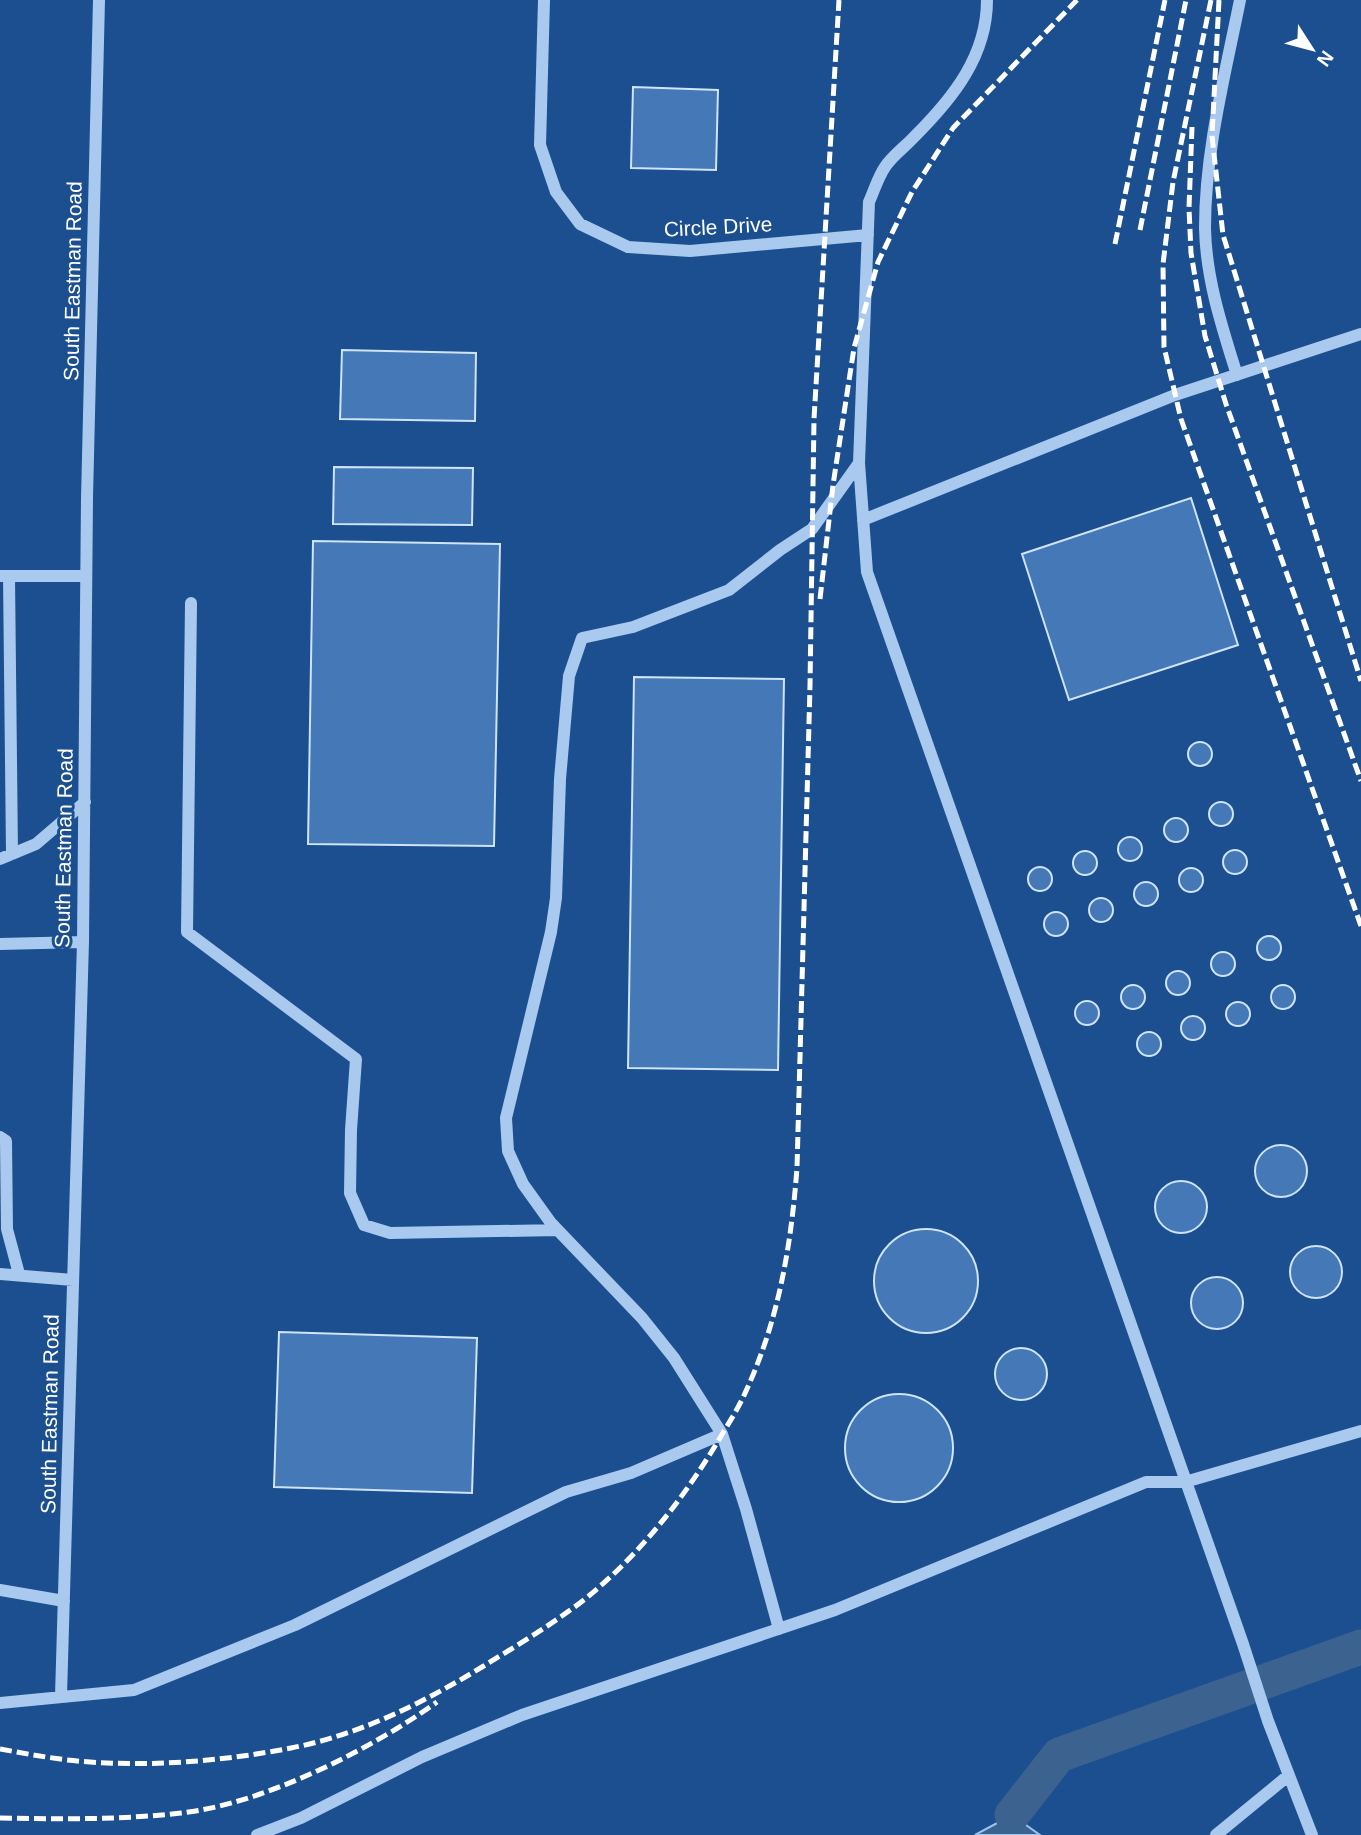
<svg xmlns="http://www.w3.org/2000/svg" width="1361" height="1835" font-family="Arial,sans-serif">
<rect width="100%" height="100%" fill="#1b4f8f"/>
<path fill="#3c6290" stroke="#9cc4f0" stroke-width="2" d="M1012 1815 1040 1835H975Z"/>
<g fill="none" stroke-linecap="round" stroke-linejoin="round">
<path stroke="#3c6290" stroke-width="35" d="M1012 1815 1059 1755 1361 1647"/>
</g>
<path fill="#4478b7" stroke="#cfe3fa" stroke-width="2" d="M633 87 718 90 716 170 631 168Z
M342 350 476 353 475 421 340 419Z
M334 467 473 468 472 525 333 524Z
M1191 498 1238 645 1069 700 1022 554Z
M313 541 500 544 494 846 308 844Z
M634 677 784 679 778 1070 628 1068Z
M1188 754a12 12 0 1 1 24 0a12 12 0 1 1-24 0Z
M1209 814a12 12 0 1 1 24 0a12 12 0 1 1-24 0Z
M1164 830a12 12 0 1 1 24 0a12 12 0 1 1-24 0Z
M1118 849a12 12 0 1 1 24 0a12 12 0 1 1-24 0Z
M1223 862a12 12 0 1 1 24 0a12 12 0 1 1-24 0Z
M1073 863a12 12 0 1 1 24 0a12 12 0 1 1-24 0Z
M1028 879a12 12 0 1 1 24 0a12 12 0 1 1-24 0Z
M1179 880a12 12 0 1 1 24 0a12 12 0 1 1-24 0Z
M1134 894a12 12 0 1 1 24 0a12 12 0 1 1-24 0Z
M1089 910a12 12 0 1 1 24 0a12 12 0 1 1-24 0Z
M1044 924a12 12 0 1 1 24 0a12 12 0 1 1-24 0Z
M1257 948a12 12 0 1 1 24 0a12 12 0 1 1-24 0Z
M1211 964a12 12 0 1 1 24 0a12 12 0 1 1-24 0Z
M1166 983a12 12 0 1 1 24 0a12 12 0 1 1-24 0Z
M1271 997a12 12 0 1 1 24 0a12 12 0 1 1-24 0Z
M1121 997a12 12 0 1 1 24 0a12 12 0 1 1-24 0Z
M1075 1013a12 12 0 1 1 24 0a12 12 0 1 1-24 0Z
M1226 1014a12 12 0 1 1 24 0a12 12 0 1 1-24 0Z
M1181 1028a12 12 0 1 1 24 0a12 12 0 1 1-24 0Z
M1137 1044a12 12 0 1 1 24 0a12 12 0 1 1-24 0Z
M1255 1171a26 26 0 1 1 52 0a26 26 0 1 1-52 0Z
M1155 1207a26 26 0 1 1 52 0a26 26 0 1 1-52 0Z
M874 1281a52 52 0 1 1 104 0a52 52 0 1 1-104 0Z
M1290 1272a26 26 0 1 1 52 0a26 26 0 1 1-52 0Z
M1191 1303a26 26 0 1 1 52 0a26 26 0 1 1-52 0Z
M279 1332 477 1338 472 1493 274 1487Z
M995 1374a26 26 0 1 1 52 0a26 26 0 1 1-52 0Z
M845 1448a54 54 0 1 1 108 0a54 54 0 1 1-108 0Z"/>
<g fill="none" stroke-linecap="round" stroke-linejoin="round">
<path stroke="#a9c9ee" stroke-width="12" d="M544 0 540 145 556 192 580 224 628 247 690 251 868 235
M987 0C987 56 953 98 915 136 906 146 892 156 885 167 878 177 874 191 869 202L859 463 867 572 1243 1644 1268 1721 1312 1835
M1237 375C1222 327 1206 279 1205 228 1205 151 1225 75 1240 0
M863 520 1175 395 1361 334
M0 576H86
M9 576 12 854
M191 603 187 932 356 1059 351 1130 350 1193 364 1225 390 1233 558 1230
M0 859 36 844 85 802
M0 944 83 942
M0 1137 6 1141 7 1229 19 1274
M0 1274 73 1280
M0 1590 64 1601
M779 1629 746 1509 722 1434 674 1358 642 1318 551 1223 523 1184 508 1151 506 1118 551 932 556 898 560 779 569 676 582 638 633 627 729 590 780 550 812 529 859 463
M61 1696 83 942 87 498 99 0
M0 1703 134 1690 295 1625 566 1492 631 1473 722 1434
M257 1835 301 1818 422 1757 522 1715 835 1610 1146 1482H1185L1361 1431
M1216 1835 1289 1775"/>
<path stroke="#fff" stroke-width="5" stroke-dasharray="12 5" stroke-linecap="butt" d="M1211 0 1173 182 1163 264 1164 347 1181 419 1361 926
M1219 0 1212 136 1223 235 1361 681
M1192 127 1189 208 1191 253 1205 336 1226 404 1361 781
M1140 230 1186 0
M1115 244 1165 0
M820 599 833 485 854 348 878 262 912 192 953 128 1077 0
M0 1749C22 1753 44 1757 67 1760 140 1768 219 1762 291 1748 359 1735 423 1703 482 1667 516 1646 553 1624 585 1599 642 1553 688 1493 724 1431 732 1418 740 1405 746 1391 779 1319 791 1246 797 1168L810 686 814 419 839 0
M0 1818C60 1819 121 1820 181 1813 263 1804 370 1750 437 1702"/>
</g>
<g text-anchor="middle" stroke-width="6" stroke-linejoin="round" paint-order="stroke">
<g font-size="21" fill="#fff" stroke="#1b4f8f">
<text transform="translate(718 227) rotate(-3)" y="7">Circle Drive</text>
<text transform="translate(73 281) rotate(-89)" y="7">South Eastman Road</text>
<text transform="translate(64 848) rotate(-89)" y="7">South Eastman Road</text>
<text transform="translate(50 1414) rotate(-89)" y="7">South Eastman Road</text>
</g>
</g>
<g transform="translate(1312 49) rotate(126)" stroke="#1b4f8f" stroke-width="5" paint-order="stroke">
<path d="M0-5L12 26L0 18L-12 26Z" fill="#ffffff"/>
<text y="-10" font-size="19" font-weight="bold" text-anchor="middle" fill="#ffffff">N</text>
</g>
</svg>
